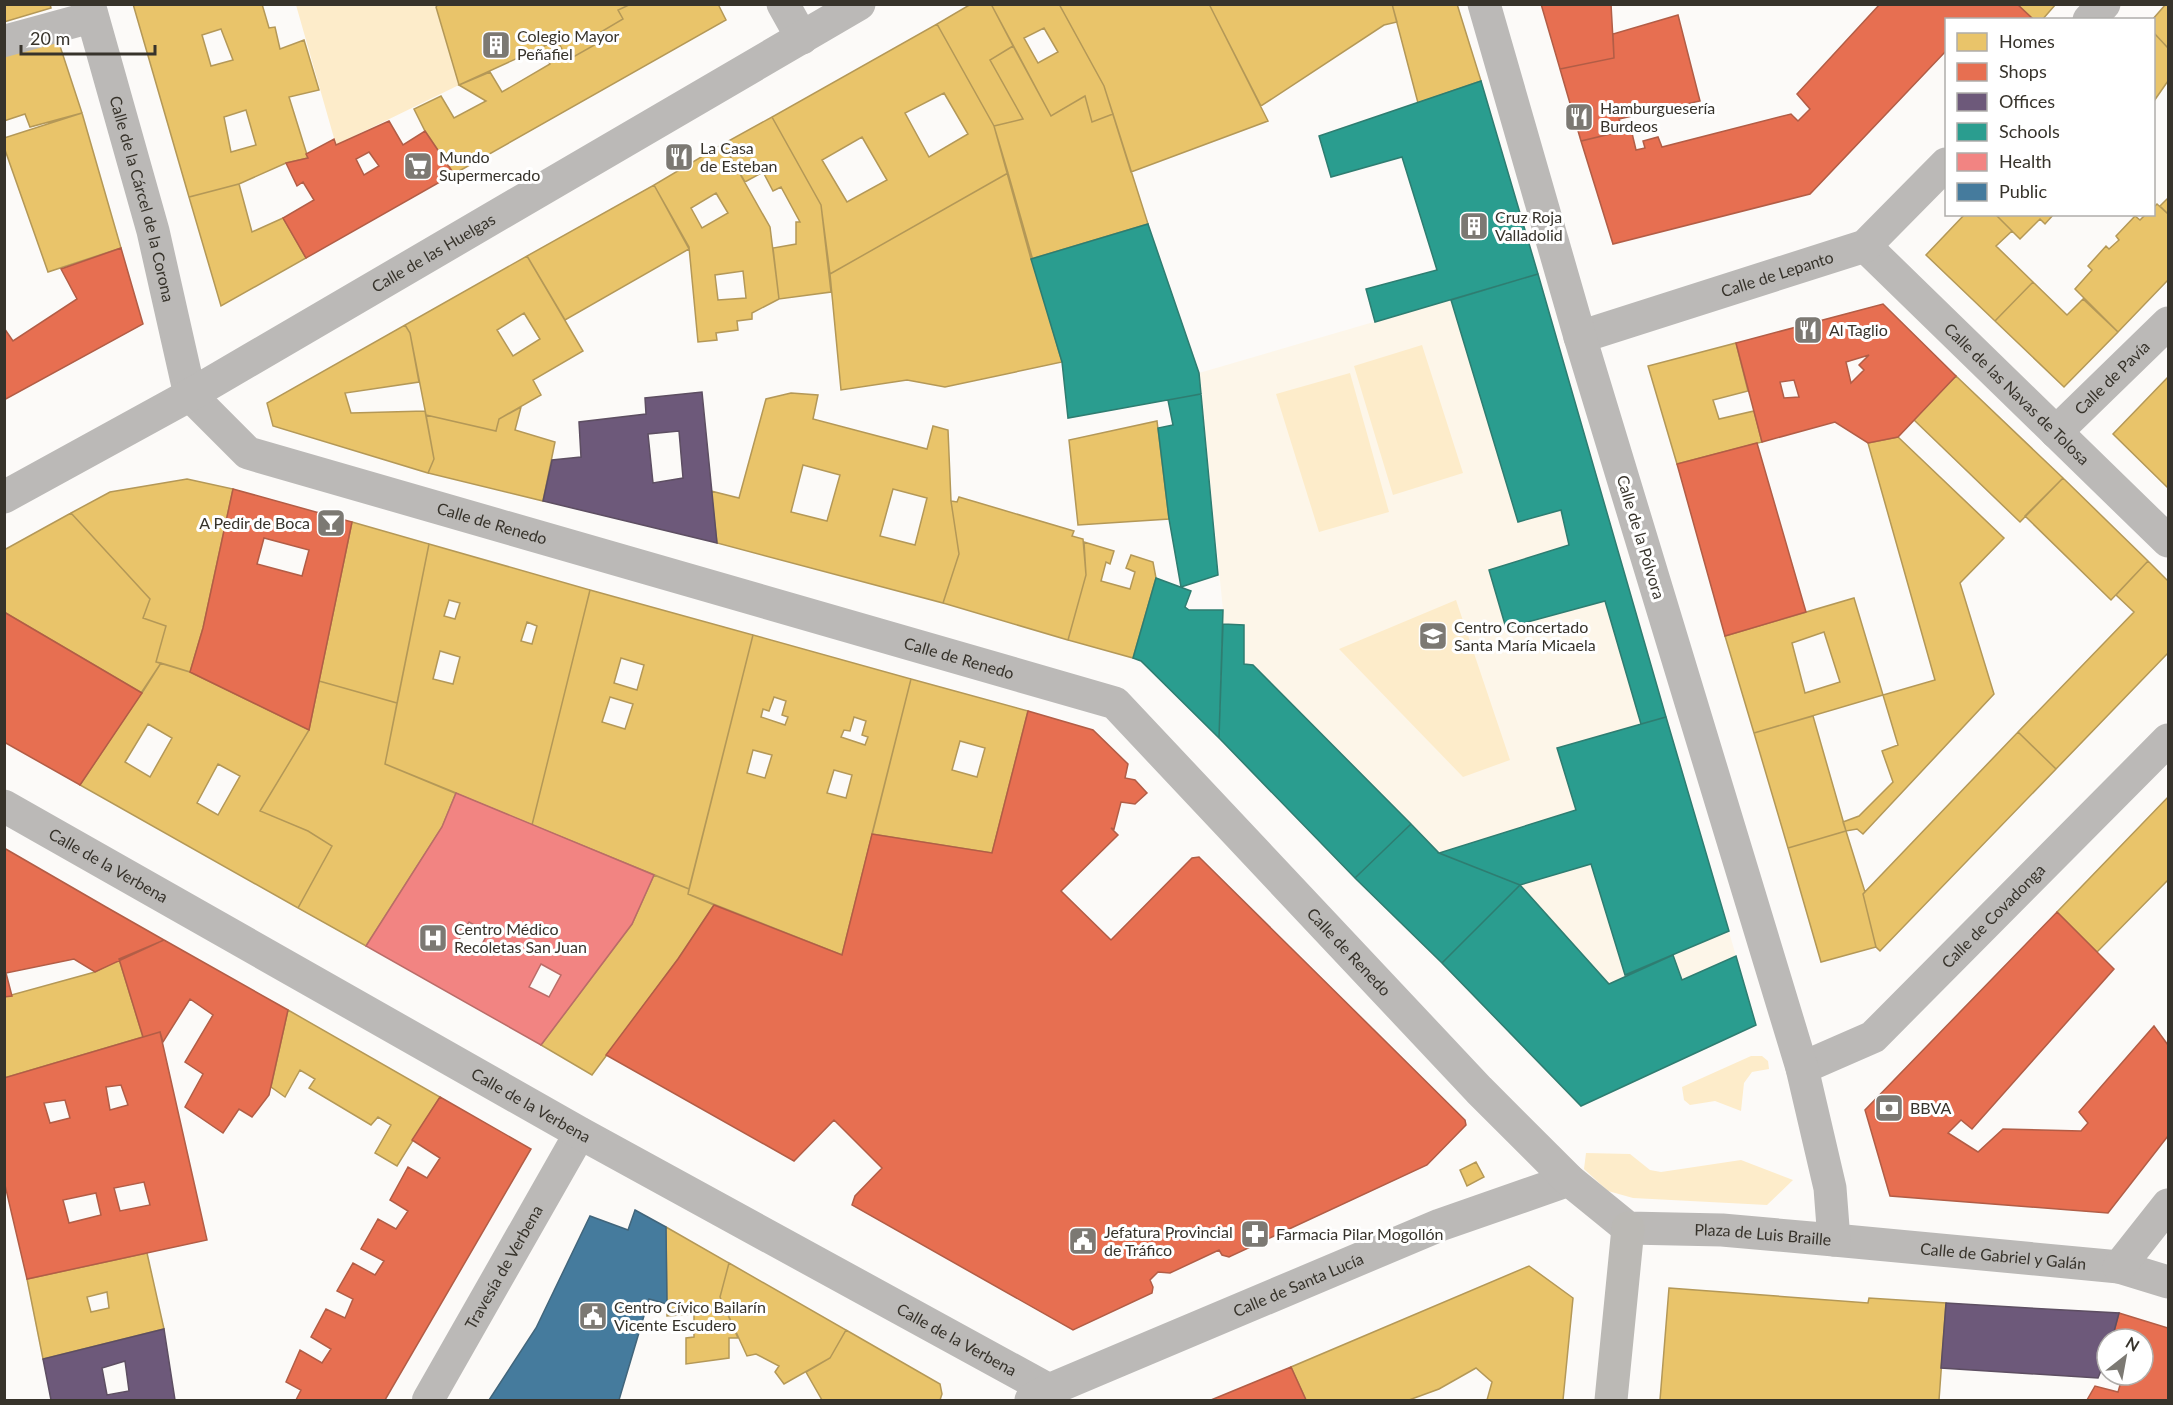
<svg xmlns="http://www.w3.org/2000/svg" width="2173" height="1405" font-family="Lato,sans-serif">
<rect width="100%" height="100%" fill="#fcfaf8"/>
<path fill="#fdf6e9" d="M1538 274 1736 956 1682 980 1672 955 1609 984 1520 885 1442 963 1355 878 1219 738 1223 610 1199 373Z"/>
<path fill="#fdecca" d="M296 5H435L459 85 336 145Z
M1422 345 1463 473 1393 495 1354 366Z
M1350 373 1389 512 1319 532 1276 394Z
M1456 600 1510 760 1463 777 1339 649Z
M1751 1056H1762L1768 1061 1769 1069 1752 1072 1744 1083 1741 1111 1715 1101 1690 1105 1684 1100 1682 1087Z
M1586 1153 1630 1154 1650 1170 1661 1172 1741 1160 1793 1180 1767 1205 1633 1198 1608 1191 1584 1169Z"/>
<path fill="#e9c46a" stroke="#b49857" stroke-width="1.5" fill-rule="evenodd" d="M4 4H50L51 8 4 22Z
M133 4H262L269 28 275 27 280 49 304 40 319 90 289 97 308 158 286 163 239 184 189 197ZM221 29 233 60 211 66 202 35ZM246 110 256 145 231 152 224 117Z
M438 4H631L618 10 623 19 594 36 598 43 568 60 557 40 459 85 436 7Z
M718 4 726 20 454 174 425 131 414 109 441 96 454 118 486 101 459 85 490 72 502 92 550 64 540 48 557 40 568 60 598 43 594 36 623 19 618 10 631 4Z
M971 4H991L1013 46 990 60 1023 119 994 126 937 24Z
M991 4H1059L1104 86 1113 114 1092 122 1085 96 1051 116ZM1044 28 1058 52 1038 63 1024 38Z
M1059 4H1209L1268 121 1131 172 1104 86Z
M1212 4H1392L1397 22 1384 25 1261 106 1210 6Z
M1392 4H1457L1481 81 1418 103Z
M2017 4H2056L2042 20H2034Z
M2166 4H2168V48L2154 33 2152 20Z
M937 24 994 126 1008 173 830 274 821 205 772 117ZM944 93 968 134 929 157 905 113ZM862 137 887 180 847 202 822 160Z
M2154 33 2168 48V81L2154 101Z
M58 40 82 113 30 127 25 114 4 121V54Z
M1013 46 1051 116 1085 96 1092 122 1113 114 1148 224 1031 259 994 126 1023 119 990 60Z
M82 113 121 248 48 272 4 147V138Z
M772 117 821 205 831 292 779 299 773 248 796 244V222H800L781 187 773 191 763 172 745 182 723 144Z
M723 144 770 227 779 299 752 313V319L737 321 738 330 716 333 717 340 698 342 689 247 654 185ZM716 193 728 213 702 228 691 208ZM743 271 746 298 718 300 715 275Z
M1008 173 1062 362 945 387 907 380 841 390 830 274Z
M239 184 252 232 283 218 306 258 221 306 189 197Z
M654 185 689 249 565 320 527 256Z
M2168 198V214L2160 206Z
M2157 204 2168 214V280L2118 332 2075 289 2092 270 2088 266 2106 246 2109 249 2119 240 2116 236 2135 216 2140 220 2146 214H2154V207Z
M1965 214H1995L2012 231 1996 246 2033 282 1995 321 1926 255Z
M1995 214H2054L2045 224 2040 219 2020 239Z
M527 256 583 351 533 380 541 395 499 419 496 431 426 415 410 333 405 325ZM524 313 540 339 513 356 497 330Z
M2033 282 2067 315 2083 299 2118 332 2064 387 1995 321Z
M405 325 410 333 419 382 345 393 351 413 425 411 434 459 428 473 273 426 267 403Z
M1736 343 1748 391 1713 400 1719 419 1754 411 1762 442 1677 464 1648 366Z
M1956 376 2063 478 2020 522 1913 419Z
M2167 378 2168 379V488L2113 434Z
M791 393 818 395 813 419 927 449 933 426 948 430 951 501 959 554 943 603 717 543 711 491 739 498 766 399ZM803 465 840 475 827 521 791 512ZM893 489 927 498 915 545 880 536Z
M521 407 515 430 555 442 543 501 428 473 434 459 426 415 496 431 499 419Z
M1157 421 1169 519 1078 525 1069 440Z
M1898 437 2004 538 1960 583 1994 694 1863 834 1857 829 1846 831 1843 822 1859 816 1893 782 1882 751 1898 745 1883 695 1935 680 1868 443Z
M2063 478 2148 561 2111 600 2025 516Z
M187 479 233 489 203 628 190 672 156 662 166 626 143 618 150 599 71 513 110 492Z
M959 497 1074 531 1072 536 1083 539 1086 575 1068 640 943 603 959 554 951 501 957 502Z
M71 513 150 599 143 618 166 626 156 662 161 663 142 693 4 612V550Z
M352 522 429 544 397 703 319 681Z
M1084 542 1114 551 1110 564 1106 562 1101 581 1130 589 1135 572 1126 568 1131 555 1153 562 1156 578 1133 658 1068 640 1086 575Z
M429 544 590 590 532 825 385 764ZM449 600 460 603 455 619 444 616ZM527 622 537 626 532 644 521 641ZM440 651 460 657 453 684 433 679Z
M2148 561 2168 581V653L2056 769 2018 732 2134 612 2116 595Z
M590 590 753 635 689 889 532 825ZM621 658 644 665 637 690 614 683ZM610 697 633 704 625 729 602 722Z
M1854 598 1883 695 1754 733 1725 636ZM1824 632 1840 682 1805 693 1792 643Z
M753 635 911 679 842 955 688 894ZM774 697 786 701 782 715 788 717 785 725 761 717 763 709 769 711ZM854 717 866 721 862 735 868 737 865 745 841 737 844 730 850 731ZM753 750 772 755 765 778 747 773ZM834 770 852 775 846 798 827 793Z
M161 663 190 672 309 730 260 811 308 831 332 846 298 908 80 785ZM148 724 172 738 150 777 125 762ZM218 764 240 776 218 815 197 803Z
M911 679 1028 711 992 853 872 834ZM960 741 985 748 977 777 952 770Z
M319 681 397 703 385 764 456 793 442 827 366 946 298 908 332 846 308 831 260 811 309 730Z
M1813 716 1846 831 1788 848 1754 733Z
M2018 732 2056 769 1880 951 1876 947 1863 894Z
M2168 797V880L2097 952 2057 912Z
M1846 831 1865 892 1863 894 1876 947 1821 962 1788 848Z
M654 875 689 889 688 894 714 905 678 959 592 1075 541 1045 632 924Z
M119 959 143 1037 4 1078V997L95 972Z
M288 1010 440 1097 397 1166 375 1153 391 1125 378 1117 371 1125 309 1088 315 1079 300 1070 285 1097 271 1087Z
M1476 1162 1484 1177 1467 1186 1460 1170Z
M666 1227 729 1263 720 1297 738 1338H729V1358L686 1364V1338L694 1337V1314L667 1316Z
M147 1253 164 1329 43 1359 27 1279ZM107 1292 109 1308 91 1312 87 1297Z
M729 1263 846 1330 830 1358 784 1384 775 1372 779 1366 756 1354 747 1356 720 1297Z
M1529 1266 1573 1298 1563 1400H1487L1492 1382 1476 1368 1439 1389 1409 1400H1306L1291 1367Z
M1669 1288 1868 1303 1869 1298 1946 1303 1939 1400H1660Z
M846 1330 940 1384 942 1394 940 1400H822L806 1372 830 1358Z"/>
<path fill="#e76f51" stroke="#b25d46" stroke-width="1.5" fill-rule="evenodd" d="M1541 4H1611L1614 58 1560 69Z
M1880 4H2017L2034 20H1946V51L1810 194 1613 244 1581 141 1631 129 1636 150 1645 148 1643 141 1658 137 1662 147 1791 114 1798 121 1810 109 1797 94Z
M1678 15 1700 101 1619 119 1623 131 1581 141 1560 69 1614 58 1613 34Z
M389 121 403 145 425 131 454 174 306 258 283 218 314 200 303 182 297 186 286 163 308 158 306 154 334 139 336 145ZM369 152 379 166 364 175 356 159Z
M121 248 143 324 4 400V328L13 341 77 299 61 269Z
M1883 304 1956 376 1898 437 1868 443 1835 422 1762 442 1736 343ZM1869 355 1859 365 1864 370 1851 383 1846 362ZM1794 380 1799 397 1784 398 1780 382Z
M1757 443 1806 612 1725 636 1677 464Z
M233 489 352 522 309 730 190 672 203 628ZM264 538 309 550 302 576 257 564Z
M4 612 142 693 80 785 4 742Z
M1028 711 1093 730 1128 764 1125 778 1135 780 1147 793 1135 804 1121 802 1114 829 1111 828 1118 835 1061 891 1111 940 1192 858 1199 857 1465 1120 1466 1125 1427 1165 1229 1257 1222 1255 1219 1250 1170 1273 1158 1272 1150 1280 1153 1287 1152 1293 1073 1330 852 1205 855 1196 882 1168 834 1120 794 1161 606 1055 678 959 714 905 842 955 872 834 992 853Z
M4 848 106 907 164 940 95 972 74 959 6 973 12 996 4 997Z
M2057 912 2114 969 1972 1129 1961 1120 1948 1133 1978 1152 2003 1129 2081 1131 2088 1123 2079 1112 2154 1026 2168 1045V1136L2108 1213 1890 1196 1865 1110Z
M164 940 288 1010 269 1095 252 1117 239 1109 223 1133 185 1107 203 1074 185 1062 213 1015 190 999 163 1042 160 1032 143 1037 119 959Z
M160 1032 207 1240 27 1279 4 1181V1078ZM121 1085 128 1105 110 1110 106 1087ZM65 1100 70 1118 50 1123 44 1103ZM144 1182 150 1205 120 1211 114 1188ZM96 1193 101 1215 69 1223 63 1200Z
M440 1097 531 1149 385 1400H296L301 1390 286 1382 300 1350 322 1363 331 1349 311 1337 326 1309 345 1318 353 1299 337 1291 353 1263 375 1275 384 1261 361 1249 378 1219 396 1229 408 1211 390 1200 408 1167 427 1178 440 1158 412 1140Z
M2119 1313 2168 1328V1400H2087L2095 1386 2118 1392 2123 1375H2143V1339H2112Z
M1291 1367 1306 1400H1211Z"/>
<path fill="#6d597a" stroke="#5d4e62" stroke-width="1.5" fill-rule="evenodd" d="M702 392 717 543 543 501 552 460 581 457 579 422 646 414 645 398ZM679 431 683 478 653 483 648 434Z
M1946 1303 2029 1308 2119 1313 2112 1339H2107V1356L2098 1378 1941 1368Z
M164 1329 175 1400H51L43 1359ZM125 1361 129 1391 107 1395 102 1368Z"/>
<path fill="#2a9d8f" stroke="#2e7d71" stroke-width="1.5" d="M1481 81 1538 274 1375 322 1366 289 1437 270 1402 157 1331 177 1319 136Z
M1148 224 1199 373 1201 394 1068 418 1062 362 1031 259Z
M1538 274 1666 717 1641 724 1605 601 1506 628 1489 570 1569 545 1561 510 1518 522 1451 300Z
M1201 394 1218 575 1181 587 1169 519 1158 428 1173 425 1168 400Z
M1156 578 1191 591 1185 607 1189 610H1223L1219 738 1141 661 1133 658Z
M1223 624 1244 625V664L1253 665 1411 824 1355 878 1219 738Z
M1666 717 1729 931 1625 975 1591 864 1520 885 1439 853 1576 810 1557 748Z
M1411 824 1439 853 1520 885 1442 963 1355 878Z
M1520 885 1609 984 1673 955 1682 980 1736 956 1756 1025 1581 1106 1442 963Z"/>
<path fill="#f28482" stroke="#ba6c68" stroke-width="1.5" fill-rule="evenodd" d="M456 793 654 875 632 924 541 1045 366 946 442 827ZM469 922 488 933 476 955 456 945ZM541 964 561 975 549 997 529 987Z"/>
<path fill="#457b9d" stroke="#41657b" stroke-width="1.5" d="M635 1210 666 1227 667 1304 649 1299 619 1400H489L536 1328 590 1216 628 1230Z"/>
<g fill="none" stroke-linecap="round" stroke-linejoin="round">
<g stroke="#bbb9b7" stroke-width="32">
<path d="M4 41 92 17"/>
<path id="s1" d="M428 1400 580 1133"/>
</g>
<g stroke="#bbb9b7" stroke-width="33">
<path id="s2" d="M89 4 153 231 190 395"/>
<path d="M783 4 802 38"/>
<path d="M2089 20 2104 4"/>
<path id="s3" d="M1865 246 2168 541"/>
<path id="s4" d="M1580 337 1865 246 1946 164"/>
<path id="s5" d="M2056 432 2168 323"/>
<path id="s6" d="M4 806 580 1133 1049 1390"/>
<path id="s7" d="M1802 1068 1873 1037 2168 740"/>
<path id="s8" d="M1834 1240 2119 1267 2168 1282"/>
<path d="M2119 1267 2168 1205"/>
<path id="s9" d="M1031 1400 1049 1390 1440 1225 1569 1180"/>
</g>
<g stroke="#bbb9b7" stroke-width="33">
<path id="s10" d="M190 395 248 453 1115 703 1479 1090 1569 1180 1628 1228 1722 1230 1834 1240 1830 1188 1802 1068 1580 337 1484 4"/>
<path id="s11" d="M4 497 190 395 859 4"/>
</g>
<path stroke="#bbb9b5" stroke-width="33" d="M1611 1400 1628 1228"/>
</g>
<defs>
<g id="building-square" transform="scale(1.5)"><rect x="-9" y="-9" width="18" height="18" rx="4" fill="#7c7973" stroke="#fff"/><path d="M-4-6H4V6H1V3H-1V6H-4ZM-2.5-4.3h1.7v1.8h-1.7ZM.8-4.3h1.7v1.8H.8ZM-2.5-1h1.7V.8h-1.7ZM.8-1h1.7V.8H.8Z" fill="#fff"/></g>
<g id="restaurant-square" transform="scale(1.5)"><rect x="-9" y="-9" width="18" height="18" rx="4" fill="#7c7973" stroke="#fff"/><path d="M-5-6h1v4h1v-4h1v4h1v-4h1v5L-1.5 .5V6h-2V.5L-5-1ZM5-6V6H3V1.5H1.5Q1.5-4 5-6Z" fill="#fff"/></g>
<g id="supermarket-square" transform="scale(1.5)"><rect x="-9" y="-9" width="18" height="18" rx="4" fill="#7c7973" stroke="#fff"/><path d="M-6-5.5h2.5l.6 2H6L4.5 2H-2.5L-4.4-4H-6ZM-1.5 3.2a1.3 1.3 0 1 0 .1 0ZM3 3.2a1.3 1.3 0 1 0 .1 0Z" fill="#fff"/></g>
<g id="bar-square" transform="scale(1.5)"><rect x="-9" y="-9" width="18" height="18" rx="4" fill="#7c7973" stroke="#fff"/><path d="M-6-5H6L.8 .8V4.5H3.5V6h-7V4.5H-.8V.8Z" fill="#fff"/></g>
<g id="school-square" transform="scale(1.5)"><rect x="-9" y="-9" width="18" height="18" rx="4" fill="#7c7973" stroke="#fff"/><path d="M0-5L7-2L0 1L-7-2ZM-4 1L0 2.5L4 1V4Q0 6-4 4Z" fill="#fff"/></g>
<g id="hospital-square" transform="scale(1.5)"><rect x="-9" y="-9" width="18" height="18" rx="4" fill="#7c7973" stroke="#fff"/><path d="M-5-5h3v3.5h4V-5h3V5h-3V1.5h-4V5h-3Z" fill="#fff"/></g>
<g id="bank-square" transform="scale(1.5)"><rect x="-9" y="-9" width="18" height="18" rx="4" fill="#7c7973" stroke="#fff"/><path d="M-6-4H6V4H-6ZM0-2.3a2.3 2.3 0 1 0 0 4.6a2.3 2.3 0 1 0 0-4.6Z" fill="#fff"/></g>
<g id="pharmacy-square" transform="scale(1.5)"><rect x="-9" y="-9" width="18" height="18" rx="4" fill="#7c7973" stroke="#fff"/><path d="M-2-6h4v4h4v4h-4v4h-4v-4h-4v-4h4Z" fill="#fff"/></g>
<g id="civic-square" transform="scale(1.5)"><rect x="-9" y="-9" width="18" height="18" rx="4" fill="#7c7973" stroke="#fff"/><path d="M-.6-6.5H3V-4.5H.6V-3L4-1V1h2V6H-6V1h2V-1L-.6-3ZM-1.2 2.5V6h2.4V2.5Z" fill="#fff"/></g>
</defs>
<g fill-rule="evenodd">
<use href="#building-square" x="496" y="45"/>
<use href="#restaurant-square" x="1579" y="117"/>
<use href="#restaurant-square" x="679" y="157"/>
<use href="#supermarket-square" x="418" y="166"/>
<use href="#building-square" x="1474" y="226"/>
<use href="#restaurant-square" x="1808" y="330"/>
<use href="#bar-square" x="331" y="523"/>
<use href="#school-square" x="1433" y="636"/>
<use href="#hospital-square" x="433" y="938"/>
<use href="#bank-square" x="1889" y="1108"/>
<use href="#pharmacy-square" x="1255" y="1234"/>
<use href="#civic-square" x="1083" y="1241"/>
<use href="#civic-square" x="593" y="1316"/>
</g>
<g text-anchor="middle" stroke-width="6" stroke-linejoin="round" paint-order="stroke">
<g font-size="16" fill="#37332b" stroke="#fff" text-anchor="start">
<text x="517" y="42">Colegio Mayor<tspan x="517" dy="18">Peñafiel</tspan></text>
<text x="1600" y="114">Hamburguesería<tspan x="1600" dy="18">Burdeos</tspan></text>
<text x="700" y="154">La Casa<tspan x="700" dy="18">de Esteban</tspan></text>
<text x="439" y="163">Mundo<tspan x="439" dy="18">Supermercado</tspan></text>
<text x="1495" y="223">Cruz Roja<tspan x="1495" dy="18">Valladolid</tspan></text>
<text x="1829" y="336">Al Taglio</text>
<text x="310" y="529" text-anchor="end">A Pedir de Boca</text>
<text x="1454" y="633">Centro Concertado<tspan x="1454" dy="18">Santa María Micaela</tspan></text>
<text x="454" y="935">Centro Médico<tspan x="454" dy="18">Recoletas San Juan</tspan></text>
<text x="1910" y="1114">BBVA</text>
<text x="1104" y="1238">Jefatura Provincial<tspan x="1104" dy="18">de Tráfico</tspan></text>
<text x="1276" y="1240">Farmacia Pilar Mogollón</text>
<text x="614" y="1313">Centro Cívico Bailarín<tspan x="614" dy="18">Vicente Escudero</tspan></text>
</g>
<g font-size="16" fill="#37332b" stroke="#fff">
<text dy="6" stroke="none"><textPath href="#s2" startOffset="202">Calle de la Cárcel de la Corona</textPath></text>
<text dy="6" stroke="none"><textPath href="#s11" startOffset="494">Calle de las Huelgas</textPath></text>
<text dy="6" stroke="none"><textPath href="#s4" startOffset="207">Calle de Lepanto</textPath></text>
<text dy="6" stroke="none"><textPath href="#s5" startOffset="78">Calle de Pavía</textPath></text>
<text dy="6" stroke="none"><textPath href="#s3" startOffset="212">Calle de las Navas de Tolosa</textPath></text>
<text dy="6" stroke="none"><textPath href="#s10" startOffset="336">Calle de Renedo</textPath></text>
<text transform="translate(1641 537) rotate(73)" y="6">Calle de la Pólvora</text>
<text dy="6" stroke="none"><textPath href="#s10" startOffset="822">Calle de Renedo</textPath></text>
<text dy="6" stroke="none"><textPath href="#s6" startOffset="120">Calle de la Verbena</textPath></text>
<text dy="6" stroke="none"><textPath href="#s7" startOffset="248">Calle de Covadonga</textPath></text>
<text dy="6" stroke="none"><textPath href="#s10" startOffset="1326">Calle de Renedo</textPath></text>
<text dy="6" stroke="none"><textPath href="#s6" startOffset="606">Calle de la Verbena</textPath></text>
<text dy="6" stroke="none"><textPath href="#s10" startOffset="1854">Plaza de Luis Braille</textPath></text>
<text dy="6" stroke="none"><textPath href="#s8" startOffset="170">Calle de Gabriel y Galán</textPath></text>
<text dy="6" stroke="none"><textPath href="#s1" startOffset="153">Travesía de Verbena</textPath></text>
<text dy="6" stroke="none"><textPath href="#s9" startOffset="291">Calle de Santa Lucía</textPath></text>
<text dy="6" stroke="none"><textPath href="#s6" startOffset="1092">Calle de la Verbena</textPath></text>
</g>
</g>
<rect width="2173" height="1405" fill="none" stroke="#37332b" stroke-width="12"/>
<rect x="1945" y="18" width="210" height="198" fill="#ffffff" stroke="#afadaa" stroke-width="1.5"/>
<rect x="1957" y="33" width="30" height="18" fill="#e9c46a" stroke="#afadaa" stroke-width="1.5"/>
<text x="1999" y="48" font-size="18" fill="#37332b">Homes</text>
<rect x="1957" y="63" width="30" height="18" fill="#e76f51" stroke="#afadaa" stroke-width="1.5"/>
<text x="1999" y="78" font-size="18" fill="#37332b">Shops</text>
<rect x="1957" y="93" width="30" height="18" fill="#6d597a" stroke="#afadaa" stroke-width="1.5"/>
<text x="1999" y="108" font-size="18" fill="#37332b">Offices</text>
<rect x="1957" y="123" width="30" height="18" fill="#2a9d8f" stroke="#afadaa" stroke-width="1.5"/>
<text x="1999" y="138" font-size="18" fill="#37332b">Schools</text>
<rect x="1957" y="153" width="30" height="18" fill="#f28482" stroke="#afadaa" stroke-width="1.5"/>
<text x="1999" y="168" font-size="18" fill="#37332b">Health</text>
<rect x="1957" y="183" width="30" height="18" fill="#457b9d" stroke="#afadaa" stroke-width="1.5"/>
<text x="1999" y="198" font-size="18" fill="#37332b">Public</text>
<g transform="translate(2125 1357) rotate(31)"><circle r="28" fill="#ffffff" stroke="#afadaa" stroke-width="1.5"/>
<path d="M0-4.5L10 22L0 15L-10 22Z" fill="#7c7973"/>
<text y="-9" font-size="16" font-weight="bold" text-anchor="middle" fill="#37332b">N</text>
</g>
<path d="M21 45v9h134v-9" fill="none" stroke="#37332b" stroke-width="3"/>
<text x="30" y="45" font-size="18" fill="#37332b" stroke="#ffffff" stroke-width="4.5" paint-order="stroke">20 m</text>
</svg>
